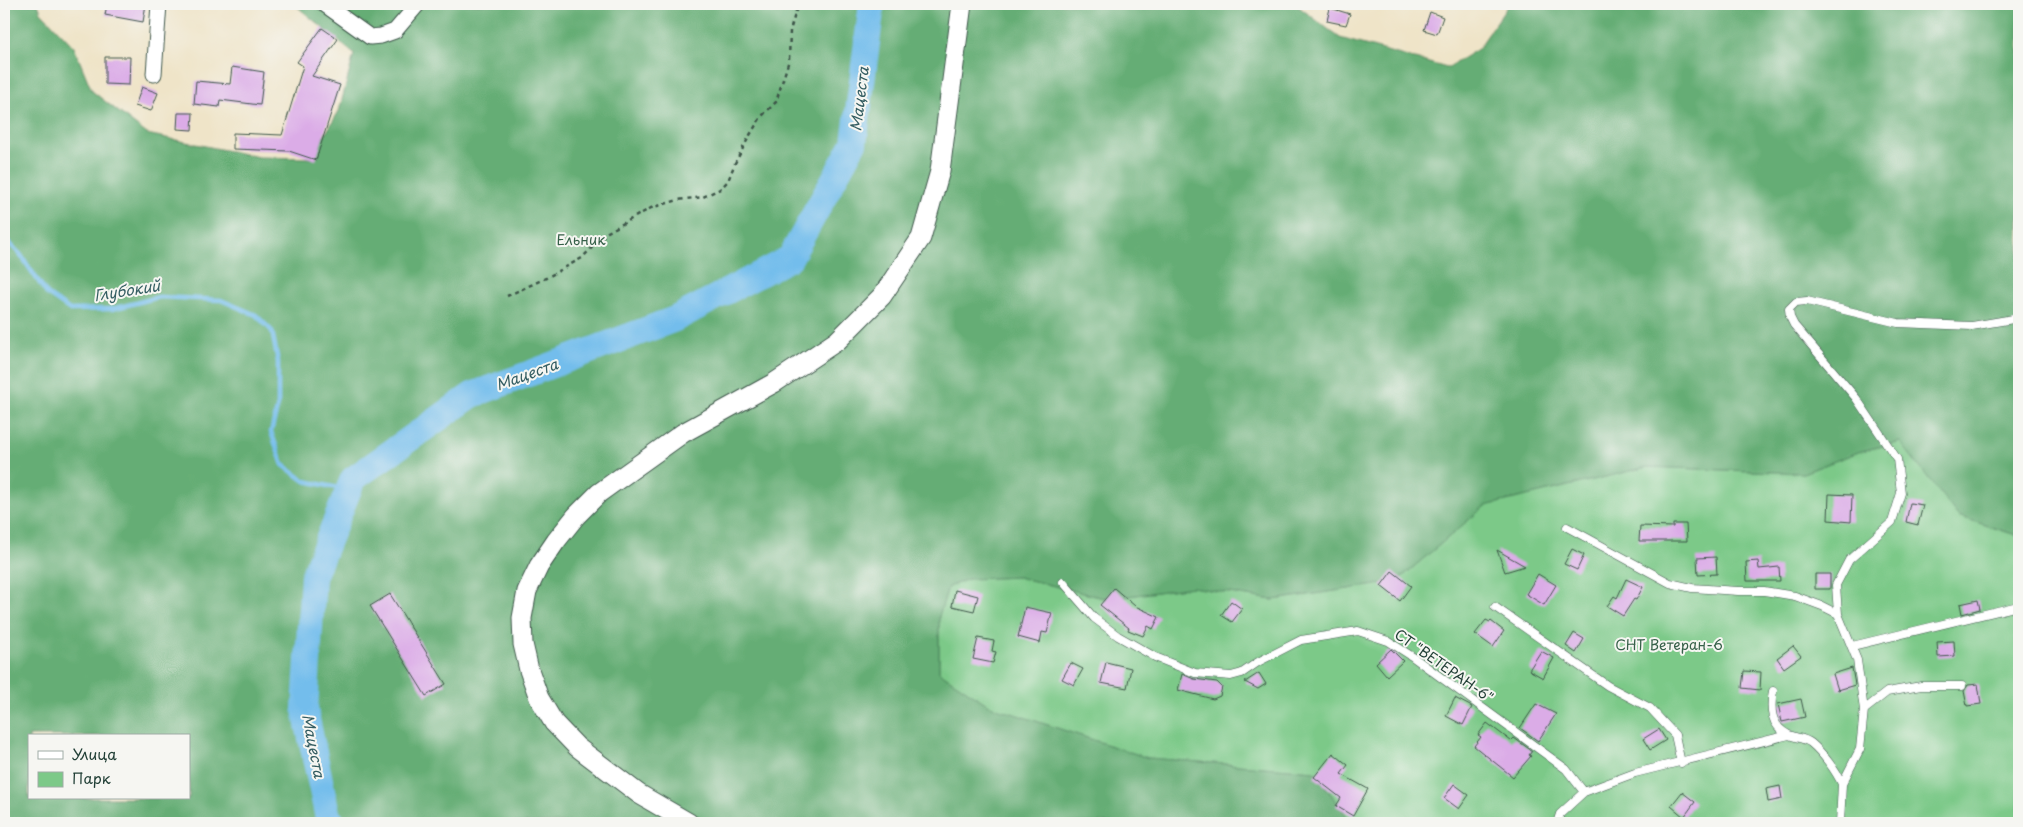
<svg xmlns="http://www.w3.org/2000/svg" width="2023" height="827" font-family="'Playpen Sans',sans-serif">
<rect width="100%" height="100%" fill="#f6f6f2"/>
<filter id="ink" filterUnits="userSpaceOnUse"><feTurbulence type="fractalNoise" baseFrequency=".02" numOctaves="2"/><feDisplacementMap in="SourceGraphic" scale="10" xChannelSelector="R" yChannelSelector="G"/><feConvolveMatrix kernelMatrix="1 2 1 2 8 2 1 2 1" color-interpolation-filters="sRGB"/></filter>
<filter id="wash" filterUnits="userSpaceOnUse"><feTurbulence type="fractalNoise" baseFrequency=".0096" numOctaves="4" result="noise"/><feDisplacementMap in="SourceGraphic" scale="20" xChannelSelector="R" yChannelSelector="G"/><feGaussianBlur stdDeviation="1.12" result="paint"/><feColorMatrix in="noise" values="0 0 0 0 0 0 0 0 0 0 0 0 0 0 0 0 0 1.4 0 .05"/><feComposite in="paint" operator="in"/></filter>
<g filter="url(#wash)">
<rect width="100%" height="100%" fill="#efe4c8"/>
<path fill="#7cc988" stroke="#4e835e" d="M1901 442 1958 516 2019 536V823H1352L1314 771 1148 758 990 706 939 672V616L948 587 968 579 1018 577 1108 599 1192 587 1273 600 1396 582 1485 506 1647 467 1803 473 1861 451Z"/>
<path fill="#65ad74" stroke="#427554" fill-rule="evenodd" d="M4 4H38L41 12 74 47 92 91 147 134 259 157 311 158 339 111 354 54 294 4H1295L1340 38 1447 68 1478 49 1509 4H2019V536L1958 516 1900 442 1861 451 1803 473 1647 467 1485 506 1396 582 1273 600 1192 587 1108 599 1018 577 968 579 948 587 939 616V672L990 706 1148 758 1314 771 1352 823H4ZM29 736H189V798H29Z"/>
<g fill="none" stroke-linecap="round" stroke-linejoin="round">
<path stroke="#73bdec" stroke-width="4.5" d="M4 238 20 254 47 294 70 310 112 309 159 297 221 300 256 315 272 331 278 362V405L271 432 283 465 305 481 338 488 353 479"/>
<path stroke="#73bdec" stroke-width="26" d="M333 823 328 818 305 710 313 577 353 479 472 395 675 319 790 258 854 143 872 4"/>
</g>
<g id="blocks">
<path fill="#dbace7" d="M107 4H146L143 22 105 15Z
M1330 8 1350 14 1346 25 1327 21Z
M1430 12 1443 17 1437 34 1424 30Z
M322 28 338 39 312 76 340 85 316 160 289 151 233 149V133L282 135 303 66 297 62Z
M105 57H130L129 85 105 84Z
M232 67 264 72 260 105 220 100 219 107 194 104 196 81 230 84Z
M142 87 158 93 151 111 135 106Z
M178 113H193L192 130 177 129Z
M1829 494 1852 495 1851 522 1828 520Z
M1910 503 1923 505 1918 525 1906 522Z
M1673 524H1686L1687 541H1639L1640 526 1673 527Z
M1572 549 1584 555 1577 570 1564 564Z
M1497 550 1525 566 1505 572Z
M1716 557 1717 574 1698 575 1697 558Z
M1758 561 1759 569 1779 567 1780 581H1747L1746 562Z
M1392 571 1411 586 1400 601 1381 586Z
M1538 574 1556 585 1544 605 1526 594Z
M1815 574H1830V589H1815Z
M1626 579 1643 587 1636 600 1634 599 1623 616 1607 606 1614 596 1617 598Z
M1114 588 1135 606 1159 617 1153 629 1148 626 1143 636 1128 630 1129 628 1100 605Z
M955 590 978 596 974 611 952 606Z
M390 594 446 684 426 696 370 606Z
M1978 600 1980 609 1962 614 1960 604Z
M1231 601 1242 609 1232 622 1221 615Z
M1025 607 1052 613 1047 633 1042 632 1040 643 1018 637Z
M1486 620 1490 622 1491 621 1504 631 1493 647 1475 634Z
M1574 633 1584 639 1576 653 1566 646Z
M978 638 994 641 992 651 996 652 993 663 973 659Z
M1954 641 1955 656 1938 657 1937 642Z
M1793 646 1801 656 1784 668 1777 658Z
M1391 649 1403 661 1387 676 1376 663Z
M1541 651 1554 658 1543 678 1529 670Z
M1106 662 1131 668 1127 688 1101 683Z
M1071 663 1083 669 1074 685 1062 679Z
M1852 668 1855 685 1838 690 1833 674Z
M1744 671 1761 672 1760 690 1742 688Z
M1259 673 1266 684 1258 689 1245 682Z
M1182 674 1194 679 1217 682 1222 687 1220 696 1213 699 1178 690Z
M1978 684 1981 704 1967 706 1964 691 1968 685Z
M1455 698 1472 707 1463 725 1446 716Z
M1801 699 1805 717 1782 722 1778 704Z
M1536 704 1556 714 1538 741 1520 728Z
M1487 723 1511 741 1514 738 1532 751 1529 755 1531 756 1513 777 1474 746 1481 737 1478 735Z
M1659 729 1666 740 1650 750 1643 739Z
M1333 753 1348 765 1341 774 1368 789 1353 816 1336 806 1341 798 1314 777Z
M1454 784 1469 795 1459 809 1444 798Z
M1780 786 1782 799 1768 802 1766 789Z
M1682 792 1695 802 1684 817 1671 806Z"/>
</g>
</g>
<g filter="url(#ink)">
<use href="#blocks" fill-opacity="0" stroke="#3e564a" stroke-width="1"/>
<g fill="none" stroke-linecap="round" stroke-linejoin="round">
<g stroke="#3e564a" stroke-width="9">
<path id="service" d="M1567 527 1670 583 1692 588 1738 591H1764L1795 596 1822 606 1838 614
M1063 582 1094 618 1118 636 1155 657 1195 673 1231 676 1242 673 1258 662 1301 640 1358 631 1388 641 1413 657 1566 769 1584 792
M1495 607 1608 686 1650 708 1675 735 1681 763
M1852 646 2014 607
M1773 691C1770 708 1770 726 1789 735 1796 738 1805 738 1811 743 1823 753 1836 771 1842 784
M1864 710 1887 692 1921 686H1962
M1557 823 1560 814 1584 792 1635 773 1789 735
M1840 823 1842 784 1860 749 1864 710 1857 660 1838 614 1836 585 1849 560 1892 522 1901 493 1897 459 1856 398 1794 325 1790 317 1789 309 1796 302 1807 301 1898 323 1972 326 2019 318"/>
</g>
<g stroke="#3e564a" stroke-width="17">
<path id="minor" d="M324 4 370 37 381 36 395 31 418 4
M154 74 159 4"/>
</g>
<g stroke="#3e564a" stroke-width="21">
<path id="tertiary" d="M689 823 639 794 577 747 554 723 539 698 529 670 523 644 522 618 527 591 539 566 556 541 576 516 599 493 683 433 774 383 837 341 882 296 921 238 940 171 962 4"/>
</g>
<path stroke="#3e564a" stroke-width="2.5" stroke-dasharray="4 4" stroke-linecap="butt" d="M507 296 546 278 582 258 606 233 651 208 678 200 703 197 720 189 728 181 735 163 750 135 761 117 776 102 789 60 790 31 798 4"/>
<use href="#service" stroke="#fff" stroke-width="8"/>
<use href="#minor" stroke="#fff" stroke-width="15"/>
<use href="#tertiary" stroke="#fff" stroke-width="19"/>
</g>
</g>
<g text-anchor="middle" stroke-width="4" stroke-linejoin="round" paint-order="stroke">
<g font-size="14" fill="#366049" stroke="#f6f6f2">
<text x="581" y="245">Ельник</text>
<text x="1669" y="650">СНТ Ветеран-6</text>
</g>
<g font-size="14" fill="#1f3d34" stroke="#f6f6f2">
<text transform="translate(1444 666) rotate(35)" y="5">СТ "ВЕТЕРАН-6"</text>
</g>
<g font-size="15" font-style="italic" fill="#345d62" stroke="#f6f6f2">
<text transform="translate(860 99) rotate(-83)" y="5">Мацеста</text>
<text transform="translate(127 291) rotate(-9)" y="5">Глубокий</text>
<text transform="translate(527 375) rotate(-20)" y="5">Мацеста</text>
<text transform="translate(313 746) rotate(79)" y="5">Мацеста</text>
</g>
</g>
<rect width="2023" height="827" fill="none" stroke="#f6f6f2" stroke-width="20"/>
<rect x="28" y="734" width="162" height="65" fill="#f6f6f2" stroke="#a0aca6"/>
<rect x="38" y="751" width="25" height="8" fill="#ffffff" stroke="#a0aca6"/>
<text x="72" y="760" font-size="15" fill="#1f3d34">Улица</text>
<rect x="38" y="772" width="25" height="15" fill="#7cc988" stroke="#a0aca6"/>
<text x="72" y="784" font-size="15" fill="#1f3d34">Парк</text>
</svg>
